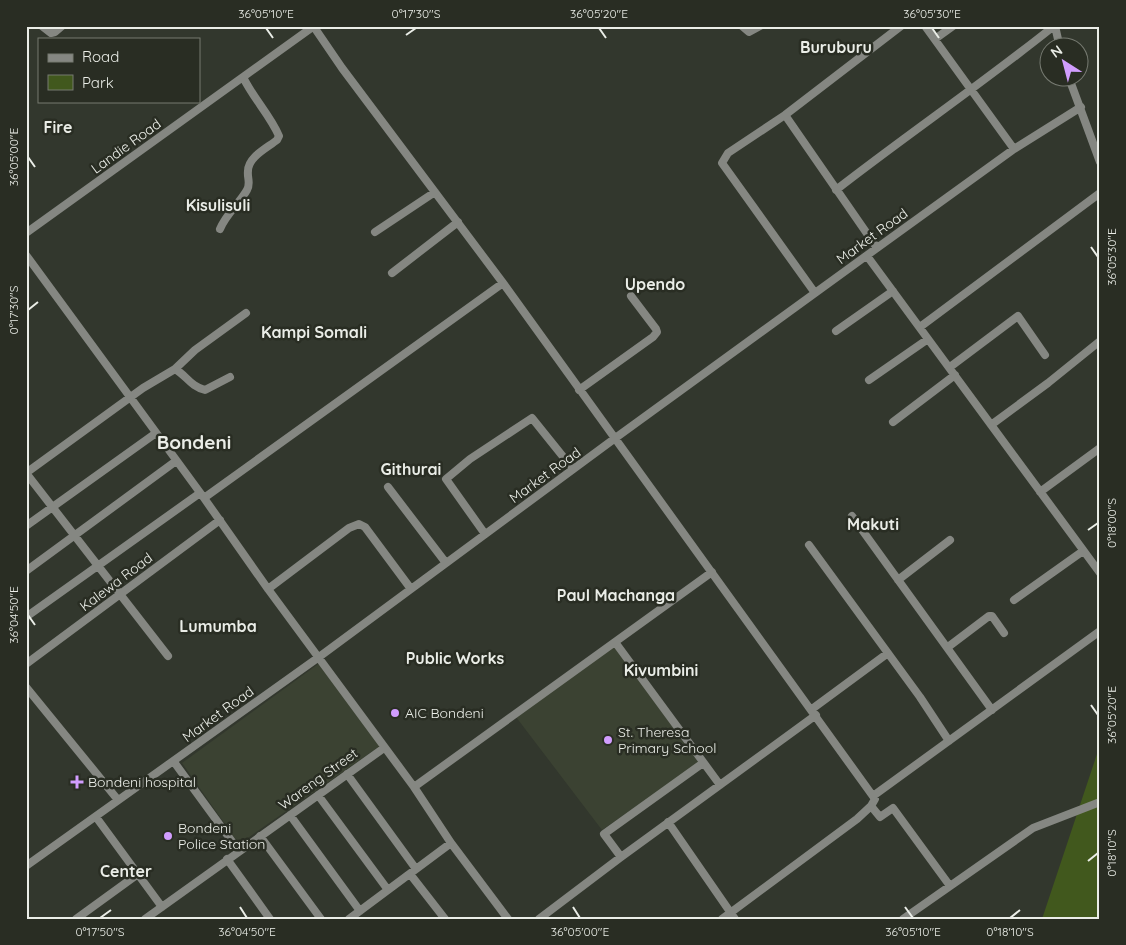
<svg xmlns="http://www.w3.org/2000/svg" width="1126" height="945" font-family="Quicksand,sans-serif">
<rect width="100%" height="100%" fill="#32372d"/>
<path fill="#3b4232" d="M614 646 699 763 602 830 516 717Z
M321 662 380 746 239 844 182 763Z"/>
<path fill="#41581d" d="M1100 745V919H1042Z"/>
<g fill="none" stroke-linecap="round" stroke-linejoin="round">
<path stroke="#858782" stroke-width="8" d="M42 26 51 33 55 32 62 26
M742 26 749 32 760 26
M925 26 1014 149
M1055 26 1060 48
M314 27 342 68 503 283 875 799 871 806 857 819 722 919
M935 39 953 26
M1069 78 1100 162
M785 115 877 248
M836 190C908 134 983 83 1054 26
M220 229C226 214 239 204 247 190 251 183 247 178 248 171 248 157 267 148 277 140L279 136C270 115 253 98 243 77
M375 232 435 192
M26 233 314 26
M26 255 204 498 268 589 414 787 451 843 508 919
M867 256 1100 573
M392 273 458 222
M815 293 722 163 728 153 785 115 901 26
M920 327 1100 193
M836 331 893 291
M950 367 1018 316 1045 355
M175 369 195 350 246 313
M869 380 928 339
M579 390 653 337 657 332 656 329 631 296
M893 422 955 375
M991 425 1048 383 1100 341
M388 487 446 563
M1040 492 1100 448
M204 498 503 283
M852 516 992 710
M26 526 156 433
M485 534 446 479 470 459 532 418 573 469
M809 545 920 697 949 741
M26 571 176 461
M898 580 950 540
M268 589 349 528 359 524 365 527 411 589
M1014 600 1083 551
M26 617 200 493
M615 642 720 785
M948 647 989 616H992L1004 633
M168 656 26 473 143 388 175 369C187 376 190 386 205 390L230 377
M26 664 220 520
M26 687 118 800
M812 709 888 653
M174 762 239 851
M347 774 416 869
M414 787 712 572
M318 795 388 890
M873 796 1100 631
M871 806 880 817 893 808 950 886
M290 815 360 911
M96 817 162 907
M668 822 735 919
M260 836 321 919
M621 857 604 834 703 763
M227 859 270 919
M26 866 319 657 614 439 877 248 1014 149 1081 107
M410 874 445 919
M76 919 138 874
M145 919 384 748
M349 919 451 843
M539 919 621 857 816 715
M903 919 1033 828 1100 802"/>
</g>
<path fill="none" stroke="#eaede7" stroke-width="2" d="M266 28 273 38M599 28 606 38M932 28 939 38M406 35 416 28M28 157 35 167M1091 247 1098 257M28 310 38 302M1088 530 1098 523M28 615 35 625M1091 705 1098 715M1088 861 1098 853M240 907 247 918M573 907 580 918M905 907 913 918M100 918 111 910M1010 918 1020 910"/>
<g fill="#d19dfe" stroke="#292d23" stroke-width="2">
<circle cx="395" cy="713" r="5"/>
<circle cx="608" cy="740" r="5"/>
<path d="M74.5 774.5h5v5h5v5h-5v5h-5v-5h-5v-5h5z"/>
<circle cx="168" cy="836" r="5"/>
</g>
<g text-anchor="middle" stroke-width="5" stroke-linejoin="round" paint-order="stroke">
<g font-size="14" fill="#eaede7" stroke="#292d23">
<text transform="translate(126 146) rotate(-36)" y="5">Landie Road</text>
<text transform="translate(872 236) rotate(-36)" y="5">Market Road</text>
<text transform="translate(545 475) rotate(-36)" y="5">Market Road</text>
<text transform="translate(116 582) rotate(-37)" y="5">Kalewa Road</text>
<text transform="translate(218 714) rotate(-36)" y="5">Market Road</text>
<text transform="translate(318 779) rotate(-36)" y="5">Wareng Street</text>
</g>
<g font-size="14" fill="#eaede7" stroke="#292d23" text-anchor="start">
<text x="405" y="718">AIC Bondeni</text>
<text x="618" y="737">St. Theresa<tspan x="618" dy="16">Primary School</tspan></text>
<text x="88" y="787">Bondeni hospital</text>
<text x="178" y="833">Bondeni<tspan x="178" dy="16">Police Station</tspan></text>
</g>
<g font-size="16" font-weight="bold" fill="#eaede7" stroke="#292d23">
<text x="836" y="53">Buruburu</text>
<text x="58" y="133">Fire</text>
<text x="218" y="211">Kisulisuli</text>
<text x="655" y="290">Upendo</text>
<text x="314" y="338">Kampi Somali</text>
<text x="411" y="475">Githurai</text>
<text x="873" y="530">Makuti</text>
<text x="616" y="601">Paul Machanga</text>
<text x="218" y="632">Lumumba</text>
<text x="455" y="664">Public Works</text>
<text x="661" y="676">Kivumbini</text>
<text x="126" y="877">Center</text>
</g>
<g font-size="19" font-weight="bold" fill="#eaede7" stroke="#292d23">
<text x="194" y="449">Bondeni</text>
</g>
</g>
<rect width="1126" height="945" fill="none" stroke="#292d23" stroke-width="55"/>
<rect x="38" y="38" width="162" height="65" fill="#292d23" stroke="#767a71"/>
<rect x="48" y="54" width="25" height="8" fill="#858782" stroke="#767a71"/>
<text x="82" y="62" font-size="15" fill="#eaede7">Road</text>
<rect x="48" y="75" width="25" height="15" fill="#41581d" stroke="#767a71"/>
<text x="82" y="88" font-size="15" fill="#eaede7">Park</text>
<g transform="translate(1064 62) rotate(324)"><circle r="24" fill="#292d23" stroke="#767a71"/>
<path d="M0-4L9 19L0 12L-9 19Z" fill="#d19dfe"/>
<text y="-8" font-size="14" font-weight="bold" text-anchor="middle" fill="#eaede7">N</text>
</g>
<rect x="28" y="28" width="1070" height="890" fill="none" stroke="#eaede7" stroke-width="2"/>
<g font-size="12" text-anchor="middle" fill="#eaede7">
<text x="266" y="18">36°05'10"E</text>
<text x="416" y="18">0°17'30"S</text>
<text x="599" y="18">36°05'20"E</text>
<text x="932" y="18">36°05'30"E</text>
<text transform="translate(14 157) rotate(-90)" y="4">36°05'00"E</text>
<text transform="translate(1112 257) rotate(-90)" y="4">36°05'30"E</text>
<text transform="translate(14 310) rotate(-90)" y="4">0°17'30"S</text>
<text transform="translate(1112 523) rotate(-90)" y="4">0°18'00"S</text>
<text transform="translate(14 615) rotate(-90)" y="4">36°04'50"E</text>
<text transform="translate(1112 715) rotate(-90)" y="4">36°05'20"E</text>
<text transform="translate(1112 853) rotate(-90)" y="4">0°18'10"S</text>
<text x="100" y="936">0°17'50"S</text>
<text x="247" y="936">36°04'50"E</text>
<text x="580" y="936">36°05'00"E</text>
<text x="913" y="936">36°05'10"E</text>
<text x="1010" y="936">0°18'10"S</text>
</g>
</svg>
